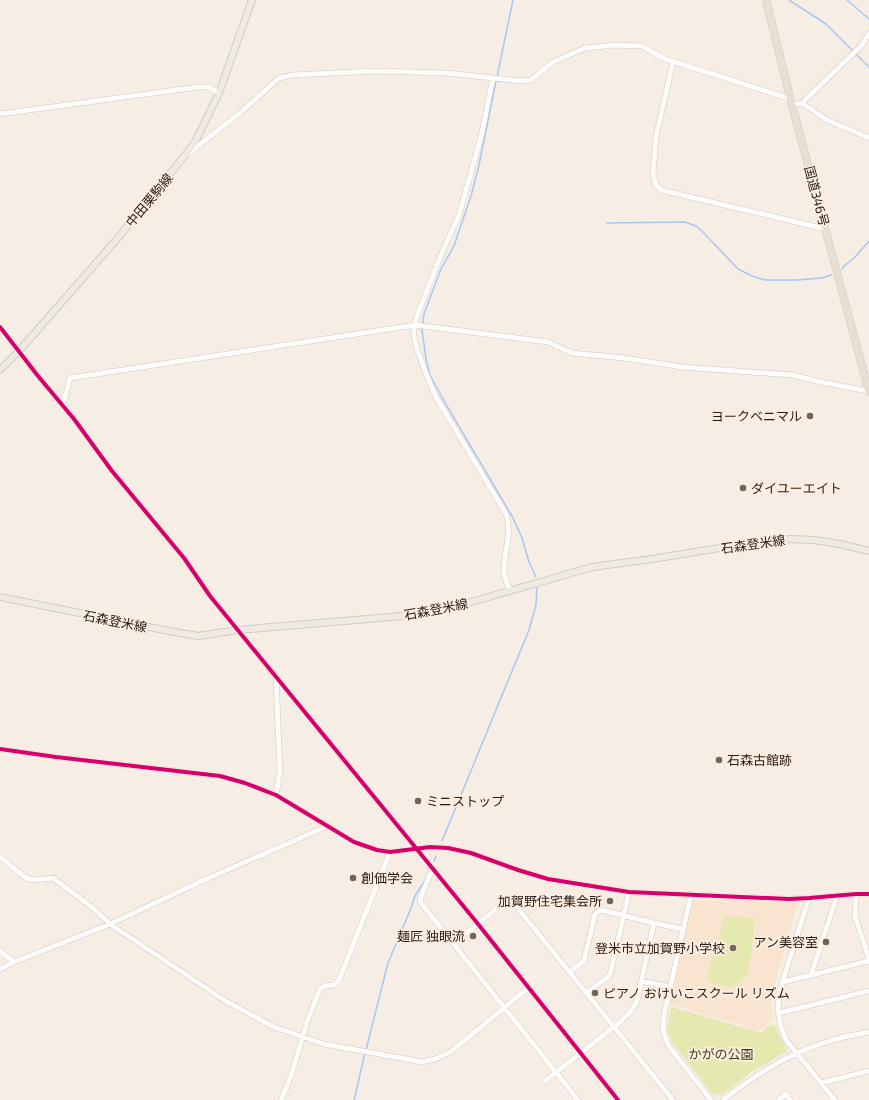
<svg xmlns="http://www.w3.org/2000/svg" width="869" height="1100" font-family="'Exo 2','Noto Sans JP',sans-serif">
<rect width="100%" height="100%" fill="#f6ede5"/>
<path fill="#f9e4d0" d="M692 900H799L771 996 773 1018 761 1031 669 1004Z"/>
<path fill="#e5e8af" d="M725 916 755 918 748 975 731 987 706 981Z
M671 1007 762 1033 770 1024 775 1026 787 1050 786 1052 751 1072 722 1095 720 1096 718 1093 713 1095 672 1042 667 1028Z"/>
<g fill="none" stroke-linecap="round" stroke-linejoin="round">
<path stroke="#a8c8f0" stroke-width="1.5" d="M789 0 826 24 869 67
M847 0 869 19
M497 77 513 0
M496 81 479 165 471 196 454 246 441 269 424 314 422 330 426 359 430 375 444 401 512 516 522 538 529 562 536 577
M607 223 685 222 696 226 701 230 738 269 752 276 765 280H797L822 278 831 275
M842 269 844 266 855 257 869 241
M442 841 529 630 536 605 537 587
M434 861 436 856
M366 1050 388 963 411 908 415 896 426 879
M354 1100 365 1053"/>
<g stroke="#d2c9c1" stroke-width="6">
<path id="minor" d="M673 62 656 137 653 174 656 185 661 190 826 229
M493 78 481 137 459 215 440 257 417 316 414 328V336L417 349 425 371 436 397 506 514C513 533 503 554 504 573 505 579 508 586 510 591
M802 103 827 120 869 138
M792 105 802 103 861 46 869 34
M0 114 198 87H209L219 93
M189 153 240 113 279 78 293 75 375 71 446 73 521 81 531 80 553 62 585 48 615 45 642 46 665 59 791 99
M0 327 38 376 74 419 112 471 184 558 210 596 478 924 618 1100
M63 405 70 378 415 325 548 342 572 353 624 358 682 367 793 375 825 383 869 391
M276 677 280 771 276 795
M0 749 56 757 220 776 245 783 276 795 354 842 377 850 390 852 430 847 448 848 471 853 518 870 548 879 629 892 789 899 809 898 856 894H869
M0 857 26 878 33 880 53 878 93 908 110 924 224 1000 274 1027 324 1044 422 1062 435 1059 452 1051 528 988
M432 870 420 899 421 903 578 1100
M856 894 855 916 869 959
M691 895 664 1015 663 1030 668 1045 711 1100
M809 898 779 993 778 1010 781 1027 786 1040 835 1100
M453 944 506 901H512L673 1100
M0 951 14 962
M0 969 14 962 110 924 204 880 328 826
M570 972 584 961 595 914 601 910 654 923
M811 975 837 896
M641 981 670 987
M783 982 869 961
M587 993 610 975 629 892
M779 1013 869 991
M545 1081 619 1023 631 1011 637 1001 654 923 683 929
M821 1083 869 1071
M281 1100 291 1076 308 1019 320 989 325 986 334 985 339 980 390 852
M723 1100C771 1063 808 1042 869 1032
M779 1100 786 1094 790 1100"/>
</g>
<g stroke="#d0cbc6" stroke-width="8">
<path id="major" d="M0 370 19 351 117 239 194 144 219 93 252 0
M0 597 169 631 198 636 238 630 402 616 440 611 592 567 652 559 756 542 791 539 814 540 840 544 869 551"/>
</g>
<g stroke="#d0cbc6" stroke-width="8">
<path id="highway" d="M766 0 792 105 869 392"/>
</g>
<use href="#minor" stroke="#fefcfb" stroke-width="5"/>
<use href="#major" stroke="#f0ebe2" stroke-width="6"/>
<use href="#highway" stroke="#e7dfd1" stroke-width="7"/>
<g stroke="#fceddf" stroke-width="6">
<path id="cycleway" d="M0 327 38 376 74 419 112 471 184 558 210 596 478 924 618 1100
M0 749 56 757 220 776 245 783 276 795 354 842 377 850 390 852 430 847 448 848 471 853 518 870 548 879 629 892 789 899 809 898 856 894H869"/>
</g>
<use href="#cycleway" stroke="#d6006c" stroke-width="4"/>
</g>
<g fill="#6e655d" stroke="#fceddf" stroke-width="1.5">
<circle cx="810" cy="416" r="4"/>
<circle cx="743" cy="488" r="4"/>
<circle cx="719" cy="760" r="4"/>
<circle cx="418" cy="801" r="4"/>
<circle cx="353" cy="878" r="4"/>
<circle cx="610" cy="901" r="4"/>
<circle cx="473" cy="936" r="4"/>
<circle cx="826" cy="942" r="4"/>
<circle cx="733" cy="948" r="4"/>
<circle cx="595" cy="993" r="4"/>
</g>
<g text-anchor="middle" stroke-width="4" stroke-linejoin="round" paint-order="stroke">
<g font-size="13" fill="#251c14" stroke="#fceddf">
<text transform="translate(817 196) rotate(75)" y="5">国道346号</text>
<text transform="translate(149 200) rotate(-50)" y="5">中田栗駒線</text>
<text transform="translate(753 544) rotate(-8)" y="5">石森登米線</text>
<text transform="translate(436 609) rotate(-11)" y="5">石森登米線</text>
<text transform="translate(115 621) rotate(11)" y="5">石森登米線</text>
</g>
<g font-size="13" fill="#251c14" stroke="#fceddf" text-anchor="end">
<text x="802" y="421">ヨークベニマル</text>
<text x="751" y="493" text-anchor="start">ダイユーエイト</text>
<text x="727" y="765" text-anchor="start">石森古館跡</text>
<text x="426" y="806" text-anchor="start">ミニストップ</text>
<text x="361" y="883" text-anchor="start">創価学会</text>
<text x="602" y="906">加賀野住宅集会所</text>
<text x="465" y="941">麺匠 独眼流</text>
<text x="818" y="947">アン美容室</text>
<text x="725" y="953">登米市立加賀野小学校</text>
<text x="603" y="998" text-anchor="start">ピアノ おけいこスクール リズム</text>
</g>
<g font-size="13" fill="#3c4015" stroke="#fceddf">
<text x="721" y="1059">かがの公園</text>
</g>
</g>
</svg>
